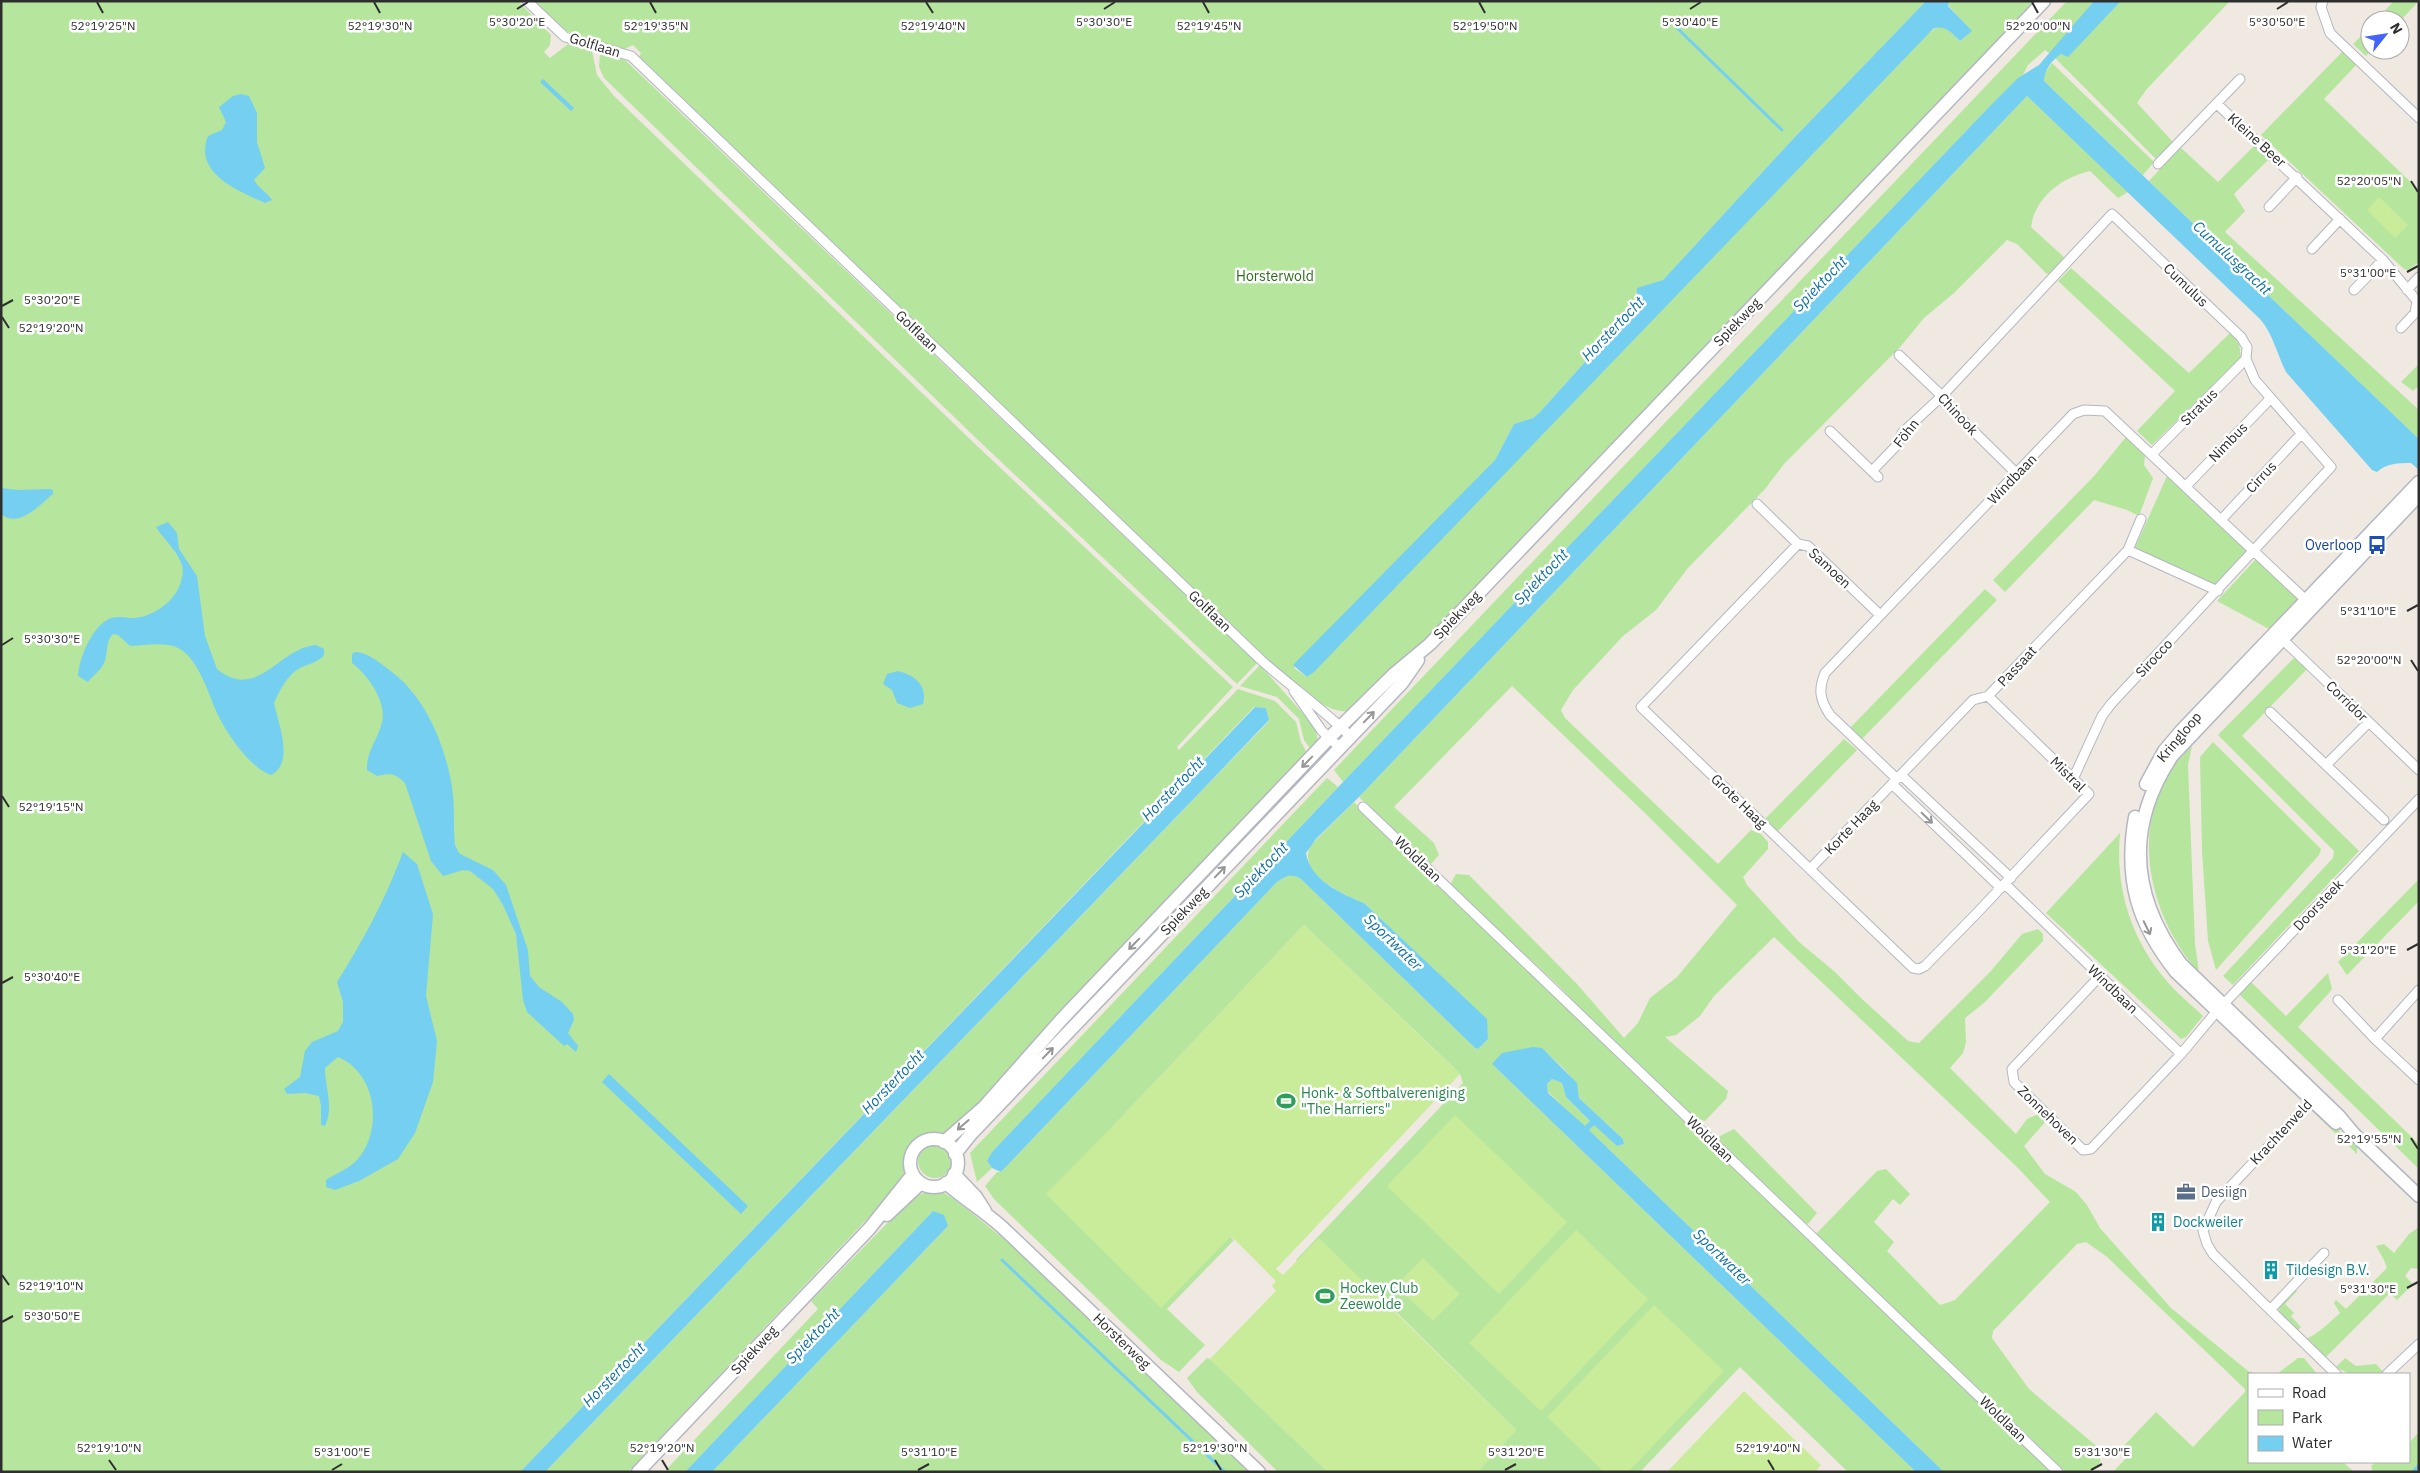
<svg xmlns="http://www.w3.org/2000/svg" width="2420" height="1473" font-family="'IBM Plex Sans',sans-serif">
<rect width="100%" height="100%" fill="#efe9e1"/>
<path fill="#b6e59e" d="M1 1H518L551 35 550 45 544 52 550 58 568 44 592 51 597 75 613 95 975 444 1233 687 1177 747 1179 750 1238 689 1275 701 1296 722 1301 742 1307 753 977 1108C967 1116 957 1126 946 1133 935 1140 917 1126 907 1153 903 1163 906 1172 901 1183L628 1472H545L1269 721 1266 708 1254 707 520 1472H1Z
M531 1H1926L1792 140 1663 280 1642 287 1636 293V311L1629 318 1615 320 1602 343 1540 412 1533 418 1514 424 1495 460 1294 668 1307 677 1927 34 1939 26 1946 28 1960 41 1971 31 1948 5 1949 1H2036L1419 647 1351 711C1325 716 1288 678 1268 661L644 62 639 57 641 53 633 45 624 49 574 36 546 16Z
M2067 1H2094L2055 48 2049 53 2045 50 2028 65 2023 75 1989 107 1343 782 1334 770Z
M2121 1H2230L2146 90 2137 103 2173 142 2157 160 2055 58 2061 54 2068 56Z
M2394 1H2419L2400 21 2376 20Z
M2370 27 2371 50 2366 56 2353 44Z
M2343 51 2357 64 2324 99 2419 190V262L2408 270 2404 269 2261 135Z
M600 53 625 60 1257 663 1237 684 979 441 604 78 599 67Z
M2052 63 2154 162 2143 175 2044 81V74Z
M2027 96 2128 192 2118 198 2090 171C2063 177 2035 197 2031 227L2066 259 2054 272 2047 274 2017 244 2007 240 1954 293 1924 318 1901 346 1784 464 1765 489 1688 568 1656 610 1623 636 1573 690 1561 710 1565 718 1718 864 1751 830 1761 834 1768 842V849L1743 877 1747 885 1799 942 1835 972 1861 998 1908 1041 1919 1043 1991 971 2022 934 2038 929 2043 934V941L1985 1002 1965 1018 1966 1042 1963 1053 1950 1068 2016 1134 2027 1119 2041 1113 2046 1121 2024 1146 2045 1174 2076 1192 2087 1205 2100 1228 2171 1308 2248 1371 2258 1374H2249V1462H2343L2354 1472H2113L2127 1457 2120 1450 2156 1412 2193 1447 2245 1392V1389L2106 1256 2086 1242 2077 1244 1993 1331 1992 1338 2029 1389 2101 1450 2100 1463 2092 1472H2066L1816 1234 1877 1171 1886 1169 1910 1194 1900 1205 1893 1199 1874 1222 1894 1242 1887 1251 1940 1305 1955 1300 2050 1202 2017 1167 1774 937 1714 996 1700 1016 1676 1035 1665 1037 1728 1091 1726 1099 1705 1121 1694 1117 1593 1022 1562 989 1450 885 1456 874 1469 875 1577 984 1624 1038 1638 1023 1650 998 1677 977 1737 905 1647 815 1512 686 1394 807 1434 843 1439 855 1429 866 1359 797Z
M2257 143 2271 157 2234 194 2245 211 2225 232 2419 410V439L2149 181 2180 147 2218 182Z
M2071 268 2189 373 2231 332 2239 344 2241 358 2152 445 2137 431 2175 391 2058 281Z
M2419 364V386L2413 391 2401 382Z
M2126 437 2145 455 2144 465 2153 478 2139 516 2127 510 2094 500 2005 592 1993 580 2094 476Z
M2167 476 2248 551 2217 585 2134 550Z
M2256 559 2299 600 2271 630 2217 601Z
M1985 589 1997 600 1862 739 1850 728Z
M2294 658 2308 668 2242 736 2359 851 2233 985 2223 976 2333 858 2334 851 2218 735Z
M1260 665 1313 725C1318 736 1320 742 1312 751L1304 740 1299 719 1277 697 1240 686Z
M1844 739 1857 750 1778 831 1765 819Z
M2213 742 2321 849 2319 855 2216 970 2208 941 2202 851 2200 757Z
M2192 746 2188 765 2195 944 2199 972C2150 919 2129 829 2173 766 2179 759 2186 753 2192 746Z
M1327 778 1338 787 992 1152 987 1161 992 1168 977 1182 970 1153Z
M1354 802 2054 1472H1944L1589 1130 1594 1124 1617 1146 1624 1144 1623 1139 1579 1098C1578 1077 1556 1062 1542 1049L1492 1064 1916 1472H1848L1740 1367 1640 1472H1477L1516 1430 1382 1298 1361 1322 1296 1260 1463 1083 1460 1074 1452 1066 1304 925 1113 1126 1234 1240 1167 1309 1205 1345 1179 1372 1161 1360 994 1199 985 1186 997 1172H1001L1277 882C1286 876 1291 873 1301 879L1475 1048 1478 1049 1488 1039 1486 1019 1364 903C1344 895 1295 873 1311 845Z
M2120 833C2115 887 2130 937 2165 979 2176 993 2191 1004 2203 1016L2186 1037 2181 1039 2046 913Z
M2419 879V901L2347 975 2338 962Z
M2328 973 2332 989 2329 993 2298 1027 2419 1144V1169L2239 994 2251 982 2286 1016Z
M1552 1079 1562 1083 1566 1097 1590 1121 1585 1127 1548 1092 1547 1084Z
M2311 1110 2318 1112 2357 1147V1154Z
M1734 1129 1817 1213 1808 1224 1802 1222 1716 1138Z
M918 1161a17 17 0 1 1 34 0a17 17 0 1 1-34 0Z
M940 1191 953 1198 1024 1255 1251 1472H712L948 1226 933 1211 685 1472H664L818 1309 811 1301 909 1201 925 1192Z
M2419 1227V1269L2411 1268 2405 1276 2413 1284 2397 1300 2390 1293 2326 1357 2307 1338C2316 1336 2332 1320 2340 1313L2334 1303 2336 1300 2346 1309 2387 1268 2384 1260 2376 1246 2384 1244 2394 1253 2409 1234Z
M2295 1289 2297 1291 2285 1304 2294 1313 2291 1316 2301 1327 2298 1330 2279 1312V1307Z
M1207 1358 1210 1359 1328 1472H1278L1197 1392 1187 1378Z
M2298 1358H2304L2317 1374H2277Z
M2345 1358 2356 1366 2376 1364 2383 1372C2370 1379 2348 1375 2336 1367Z
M2419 1432V1472H2373L2371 1466 2376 1462H2409V1443Z"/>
<path fill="#c9ec9a" d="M2379 197 2408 225 2395 238 2367 210Z
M1304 925 1460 1074 1276 1269 1283 1275 1319 1238 1516 1430 1477 1472H1328L1210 1359 1276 1291 1272 1286 1276 1281 1231 1236 1161 1308 1046 1194 1113 1126Z
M1455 1115 1567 1222 1499 1294 1387 1186Z
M1576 1230 1648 1299 1541 1411 1469 1343Z
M1423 1258 1460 1294 1433 1321 1396 1286Z
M1654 1305 1724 1371 1628 1472H1604L1547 1417Z
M1744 1391 1821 1465 1815 1472H1667Z"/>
<path fill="#75cff0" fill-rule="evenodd" d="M1926 1H1949L1948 6 1972 31 1960 41C1951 33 1945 24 1933 29L1314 672 1307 677 1293 665 1495 460 1514 424 1533 418 1540 412 1602 343 1616 320 1629 318 1636 311 1637 288 1663 280 1792 140Z
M2094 1H2121L2068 57 2061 54C2052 60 2044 70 2044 81L2419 439V470L2411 463C2398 463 2387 463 2377 472L2372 470 2286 372C2277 354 2273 334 2260 319L2027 96 1359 797 1316 839 1306 853C1310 880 1342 894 1364 903L1487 1019 1488 1039 1478 1049 1475 1048 1301 879C1291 873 1286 876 1277 882L1001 1172 992 1168 987 1161 992 1152 1343 782 1989 107 2018 78 2039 65Z
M543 79 574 108 571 111 540 82Z
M241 94 249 96 257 113V142L265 168 254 180C259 189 267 192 272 200L265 203C239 191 193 174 208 136L222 130 226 122 219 107 233 96Z
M1 488 18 490 50 489 53 490V494C39 505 19 529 1 514Z
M168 522 177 533 179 549 197 576 205 636 217 669C258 702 278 648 316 645L324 649V655C319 662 308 664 300 668 287 675 280 690 274 703 278 723 295 763 271 775 250 767 229 737 219 717 208 696 198 649 169 645 156 643 143 645 130 646L118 635 113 634C106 642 108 647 106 656 105 668 94 674 88 682L78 676C79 659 91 629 107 620 115 616 121 617 129 618 149 619 171 605 179 587 182 580 184 572 182 565 177 550 164 540 156 527Z
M355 652C367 652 379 662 388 669 425 695 445 744 452 787 455 806 453 826 455 845L459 853 464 856 493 870 506 885 528 950 530 976 539 987 562 1002 573 1014 574 1020 568 1033 578 1046 576 1052 567 1044 564 1046 527 1012 523 1000 516 934 503 905 493 889 470 871 463 870 443 876 431 861 405 783C395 773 391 773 377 776L367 770C366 753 376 742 381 726 389 704 369 676 352 663V654Z
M898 671C914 675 928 685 923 704L910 708 897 703 892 690 883 684 887 674Z
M1255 707 1266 708 1269 720 1209 783 545 1472H520Z
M403 852 417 864 433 914 426 996 437 1041 433 1082 415 1133 398 1159 359 1181 335 1190 326 1187V1180C335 1174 348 1169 356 1161 384 1131 377 1073 338 1057L325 1068C325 1088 334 1107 325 1126L321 1125V1106L319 1096 305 1093 287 1094 284 1089 300 1077 305 1051 312 1042 338 1031 343 1022V1002L337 982C363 941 386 898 403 852Z
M1533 1047 1542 1048 1577 1083 1579 1098 1623 1139 1624 1144 1617 1146 1594 1125 1589 1130 1944 1472H1916L1492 1064 1502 1053ZM1552 1079 1562 1083 1566 1097 1590 1121 1585 1126 1548 1093 1547 1084Z
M609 1074 748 1206 741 1214 602 1082Z
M933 1211 944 1215 948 1226 712 1472H685Z"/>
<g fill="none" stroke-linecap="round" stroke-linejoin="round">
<path stroke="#75cff0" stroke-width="3" d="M1677 28 1782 130
M1002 1260 1225 1472
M2413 1472 2419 1465"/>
<g stroke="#b4b7c1" stroke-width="11">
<path id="street" d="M527 1 565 37 631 56 1261 660C1290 686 1322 708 1350 736
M2323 1 2321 7 2330 33 2419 118
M2217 104 2383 260 2417 301 2415 313 2401 328
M2158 164 2240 79
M2269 207 2297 177
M2312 249 2340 219
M2354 290 2383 260
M2407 290 2419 277
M1899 355 1942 396 1944 402 2017 474
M1830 431 1878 477
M2152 454 2246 359
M1872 471 1897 445 1902 433 1942 396 2112 214 2241 337 2247 347 2246 359 2255 380 2331 467 2111 704 2102 716 2073 779
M2186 486 2271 398
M1757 504 1798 544 1808 546 1880 615
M2221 520 2302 433
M1798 544 1641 707 1913 968 1919 969 1925 966 1977 913 2089 794 1988 696
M2128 550 2218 591
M2280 637 2419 770
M1294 691 1322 731 1339 747
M2270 712 2384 820
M2326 765 2369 722
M1901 775 2011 878
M1897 779 1830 715C1820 700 1818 690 1825 673L2073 414 2084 410 2105 411 2309 603
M1892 784 2001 888
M1363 807 2058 1472
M1810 869 1973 700 1988 696 2128 550 2141 519
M2005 884 2181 1054 2217 1011 2419 799
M2100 976 2012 1069 2014 1082 2083 1150 2091 1149 2181 1054
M2419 990 2375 1039 2419 1080
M2338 1000 2375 1039
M2316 1096 2216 1202 2203 1231 2207 1244 2213 1254 2336 1374
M2270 1310 2324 1253
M2387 1374 2419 1344"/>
</g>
<g stroke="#b4b7c1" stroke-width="15">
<path id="secondary" d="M2419 495 2172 756C2125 827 2131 897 2181 964L2339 1116 2354 1134 2419 1196
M2146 784 2164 751 2181 731 2419 482
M2135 817C2124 879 2137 923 2176 972L2336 1123
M910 1163a24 24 0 1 1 48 0a24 24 0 1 1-48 0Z
M944 1142 984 1107 1061 1020 1329 738 1394 674 1430 644 2044 1
M955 1154 971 1134 1402 683 1418 660
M954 1174 976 1197 985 1211
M946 1183C964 1199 984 1211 1002 1227L1259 1472
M887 1215 921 1183
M638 1472 869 1229 913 1174"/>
</g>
<use href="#street" stroke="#fff" stroke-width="9"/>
<use href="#secondary" stroke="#fff" stroke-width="12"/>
</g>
<defs><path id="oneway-shaft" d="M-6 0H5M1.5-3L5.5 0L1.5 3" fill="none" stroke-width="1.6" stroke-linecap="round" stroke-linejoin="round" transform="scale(1.25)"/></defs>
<g stroke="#969696">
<use href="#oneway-shaft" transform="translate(1369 717) rotate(-46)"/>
<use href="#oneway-shaft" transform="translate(1307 762) rotate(134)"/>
<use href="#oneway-shaft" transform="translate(1927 818) rotate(44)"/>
<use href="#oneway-shaft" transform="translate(1220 872) rotate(-46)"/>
<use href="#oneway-shaft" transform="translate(2147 928) rotate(64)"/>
<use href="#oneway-shaft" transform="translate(1134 944) rotate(134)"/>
<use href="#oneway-shaft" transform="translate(1048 1053) rotate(-46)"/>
<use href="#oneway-shaft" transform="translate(963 1125) rotate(139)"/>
</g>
<path fill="none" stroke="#2e2e2e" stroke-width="2" d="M97 2 103 13M374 2 380 13M650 2 656 13M926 2 933 13M1203 2 1209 13M1479 2 1485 13M2032 2 2038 13M517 9 528 2M1104 9 1115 2M1690 9 1701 2M2277 9 2288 2M2411 181 2418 192M2407 272 2418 266M2 306 13 300M2 317 9 328M2407 611 2418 605M2 645 13 638M2411 660 2418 671M2 796 9 807M2407 950 2418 944M2 983 13 977M2411 1138 2418 1149M2 1275 9 1285M2407 1288 2418 1282M2 1322 13 1316M109 1460 116 1470M662 1460 668 1470M1215 1460 1221 1470M1768 1460 1774 1470M332 1470 342 1464M918 1470 929 1464M1505 1470 1516 1464M2091 1470 2102 1464"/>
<defs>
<g id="bus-bare" transform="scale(1.5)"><path d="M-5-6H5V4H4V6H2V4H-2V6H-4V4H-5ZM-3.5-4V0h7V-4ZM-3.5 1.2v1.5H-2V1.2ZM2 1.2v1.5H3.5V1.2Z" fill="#1a4fb4" stroke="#fff" stroke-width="2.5" paint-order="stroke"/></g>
<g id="stadium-bare" transform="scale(1.5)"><path d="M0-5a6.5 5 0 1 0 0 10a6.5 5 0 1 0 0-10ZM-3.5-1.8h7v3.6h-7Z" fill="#2e9e5b" stroke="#fff" stroke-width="2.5" paint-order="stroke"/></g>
<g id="office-bare" transform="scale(1.5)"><path d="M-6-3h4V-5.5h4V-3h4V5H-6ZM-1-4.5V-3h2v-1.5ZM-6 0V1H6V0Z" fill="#5c6f8a" stroke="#fff" stroke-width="2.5" paint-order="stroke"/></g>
<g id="building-bare" transform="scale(1.5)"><path d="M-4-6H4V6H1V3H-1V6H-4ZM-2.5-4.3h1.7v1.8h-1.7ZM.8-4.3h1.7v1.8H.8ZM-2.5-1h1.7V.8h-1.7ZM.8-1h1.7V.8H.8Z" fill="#0f9aa8" stroke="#fff" stroke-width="2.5" paint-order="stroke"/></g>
</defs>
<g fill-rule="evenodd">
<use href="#bus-bare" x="2377" y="545"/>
<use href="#stadium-bare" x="1286" y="1101"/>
<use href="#office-bare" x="2186" y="1192"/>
<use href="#building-bare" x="2158" y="1222"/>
<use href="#building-bare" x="2271" y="1270"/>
<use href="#stadium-bare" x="1325" y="1296"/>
</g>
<g text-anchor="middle" stroke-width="5" stroke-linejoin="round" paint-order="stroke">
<g font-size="14" fill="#2e2e2e" stroke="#fff">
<text transform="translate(595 45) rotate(17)" y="5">Golflaan</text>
<text transform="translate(2257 140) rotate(42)" y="5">Kleine Beer</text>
<text transform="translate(2186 285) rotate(44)" y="5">Cumulus</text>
<text transform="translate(1737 322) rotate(-46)" y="5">Spiekweg</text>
<text transform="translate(917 331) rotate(44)" y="5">Golflaan</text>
<text transform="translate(2199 407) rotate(-45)" y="5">Stratus</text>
<text transform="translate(1958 414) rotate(47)" y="5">Chinook</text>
<text transform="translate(1906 433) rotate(-52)" y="5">Föhn</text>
<text transform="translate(2228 442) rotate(-46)" y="5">Nimbus</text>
<text transform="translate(2261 477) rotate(-47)" y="5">Cirrus</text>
<text transform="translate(2012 479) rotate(-46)" y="5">Windbaan</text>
<text transform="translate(1830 568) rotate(43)" y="5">Samoen</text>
<text transform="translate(1210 611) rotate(44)" y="5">Golflaan</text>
<text transform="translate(1457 615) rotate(-46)" y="5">Spiekweg</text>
<text transform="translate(2154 658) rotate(-47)" y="5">Sirocco</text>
<text transform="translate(2017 666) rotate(-47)" y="5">Passaat</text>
<text transform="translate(2347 701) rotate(44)" y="5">Corridor</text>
<text transform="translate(2179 737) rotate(-50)" y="5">Kringloop</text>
<text transform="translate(2068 774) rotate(45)" y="5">Mistral</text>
<text transform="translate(1739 801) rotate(44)" y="5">Grote Haag</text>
<text transform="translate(1851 827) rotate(-46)" y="5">Korte Haag</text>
<text transform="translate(1418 859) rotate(44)" y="5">Woldlaan</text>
<text transform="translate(2318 905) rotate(-46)" y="5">Doorsteek</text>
<text transform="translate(1184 911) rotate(-46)" y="5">Spiekweg</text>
<text transform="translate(2113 989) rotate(44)" y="5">Windbaan</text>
<text transform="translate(2048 1115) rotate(44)" y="5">Zonnehoven</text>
<text transform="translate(2281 1132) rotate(-47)" y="5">Krachtenveld</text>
<text transform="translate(1710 1139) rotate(44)" y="5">Woldlaan</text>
<text transform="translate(1122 1341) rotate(44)" y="5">Horsterweg</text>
<text transform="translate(754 1350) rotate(-47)" y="5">Spiekweg</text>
<text transform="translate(2003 1419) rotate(44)" y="5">Woldlaan</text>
</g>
<g font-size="14" fill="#2c6e1b" stroke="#fff">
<text x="1275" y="281">Horsterwold</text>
</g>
<g font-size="14" fill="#164399" stroke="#fff" text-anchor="end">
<text x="2362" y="550">Overloop</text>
</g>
<g font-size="14" fill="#27864d" stroke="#fff" text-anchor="start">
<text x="1301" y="1098">Honk- &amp; Softbalvereniging<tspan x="1301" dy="16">"The Harriers"</tspan></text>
<text x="1340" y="1293">Hockey Club<tspan x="1340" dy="16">Zeewolde</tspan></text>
</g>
<g font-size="14" fill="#4e5e75" stroke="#fff" text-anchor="start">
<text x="2201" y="1197">Desiign</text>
</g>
<g font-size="14" fill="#0d838f" stroke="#fff" text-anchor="start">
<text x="2173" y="1227">Dockweiler</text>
<text x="2286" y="1275">Tildesign B.V.</text>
</g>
<g font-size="15" font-style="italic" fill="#0d6fa3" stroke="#fff">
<text transform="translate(2232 258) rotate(43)" y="5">Cumulusgracht</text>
<text transform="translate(1820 284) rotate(-46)" y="5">Spiektocht</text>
<text transform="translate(1613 329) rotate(-46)" y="5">Horstertocht</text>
<text transform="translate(1541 577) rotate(-46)" y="5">Spiektocht</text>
<text transform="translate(1173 789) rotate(-46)" y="5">Horstertocht</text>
<text transform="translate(1261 870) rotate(-46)" y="5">Spiektocht</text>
<text transform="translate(1393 942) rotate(44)" y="5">Sportwater</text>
<text transform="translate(893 1082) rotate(-46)" y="5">Horstertocht</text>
<text transform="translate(1722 1257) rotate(44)" y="5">Sportwater</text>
<text transform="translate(813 1336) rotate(-46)" y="5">Spiektocht</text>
<text transform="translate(614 1375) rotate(-46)" y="5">Horstertocht</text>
</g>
</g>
<g font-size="12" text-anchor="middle" fill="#2e2e2e" stroke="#fff" stroke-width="5" stroke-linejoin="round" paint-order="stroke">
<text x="517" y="26">5°30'20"E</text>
<text x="1104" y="26">5°30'30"E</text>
<text x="1690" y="26">5°30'40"E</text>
<text x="2277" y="26">5°30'50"E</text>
<text x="103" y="30">52°19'25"N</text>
<text x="380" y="30">52°19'30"N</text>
<text x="656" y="30">52°19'35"N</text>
<text x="933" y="30">52°19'40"N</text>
<text x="1209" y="30">52°19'45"N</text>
<text x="1485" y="30">52°19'50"N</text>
<text x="2038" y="30">52°20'00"N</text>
<text x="2369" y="185">52°20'05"N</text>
<text x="2368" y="277">5°31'00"E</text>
<text x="52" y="304">5°30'20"E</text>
<text x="51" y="332">52°19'20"N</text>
<text x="2368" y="615">5°31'10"E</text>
<text x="52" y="643">5°30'30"E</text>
<text x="2369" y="664">52°20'00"N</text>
<text x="51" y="811">52°19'15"N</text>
<text x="2368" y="954">5°31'20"E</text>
<text x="52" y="981">5°30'40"E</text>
<text x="2369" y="1143">52°19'55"N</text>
<text x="51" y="1290">52°19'10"N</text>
<text x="2368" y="1293">5°31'30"E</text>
<text x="52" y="1320">5°30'50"E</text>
<text x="109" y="1452">52°19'10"N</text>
<text x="662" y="1452">52°19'20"N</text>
<text x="1215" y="1452">52°19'30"N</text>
<text x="1768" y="1452">52°19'40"N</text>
<text x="342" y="1456">5°31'00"E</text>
<text x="929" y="1456">5°31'10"E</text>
<text x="1516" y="1456">5°31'20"E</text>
<text x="2102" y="1456">5°31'30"E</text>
</g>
<rect width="2420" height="1473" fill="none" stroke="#2e2e2e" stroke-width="5"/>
<rect x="2248" y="1373" width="162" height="90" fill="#ffffff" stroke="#ababab"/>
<rect x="2258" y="1389" width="25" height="8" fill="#ffffff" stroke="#ababab"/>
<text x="2292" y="1398" font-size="15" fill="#2e2e2e">Road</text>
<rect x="2258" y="1410" width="25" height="15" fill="#b6e59e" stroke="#ababab"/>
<text x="2292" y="1423" font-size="15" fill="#2e2e2e">Park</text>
<rect x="2258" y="1436" width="25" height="15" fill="#75cff0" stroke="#ababab"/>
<text x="2292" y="1448" font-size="15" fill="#2e2e2e">Water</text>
<g transform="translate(2385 35) rotate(60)"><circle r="24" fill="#ffffff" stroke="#ababab"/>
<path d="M0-4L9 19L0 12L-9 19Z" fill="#4264fb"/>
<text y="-8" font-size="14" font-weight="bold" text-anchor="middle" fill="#2e2e2e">N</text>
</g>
</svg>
